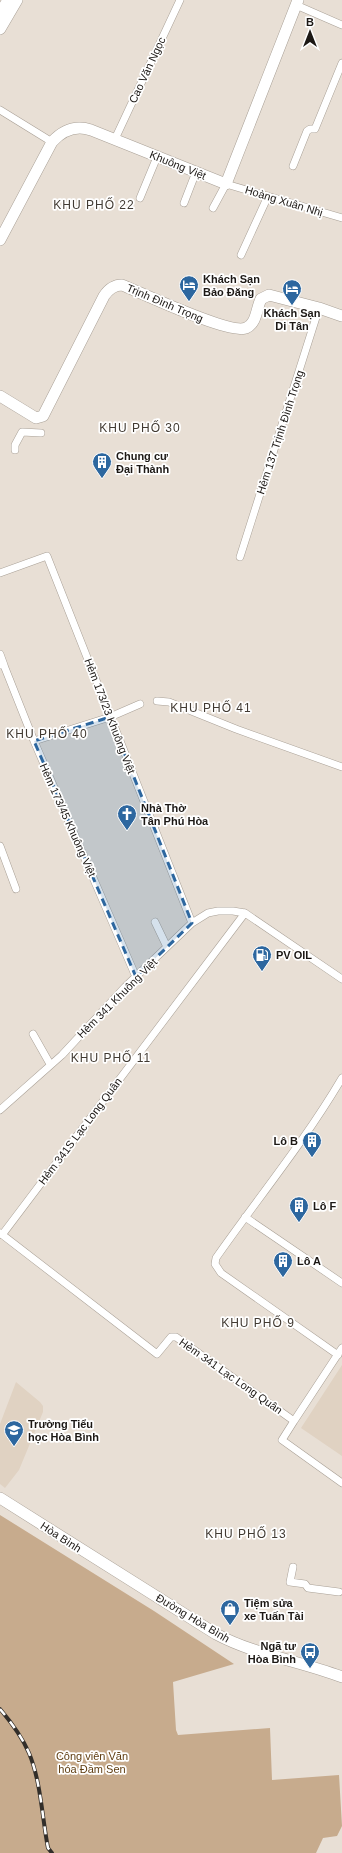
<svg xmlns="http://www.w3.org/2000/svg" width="342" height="1853" font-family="Arial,sans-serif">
<rect width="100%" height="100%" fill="#e8dfd5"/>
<path fill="#e0d2c2" d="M342 1365V1456L301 1428Z
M16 1382 40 1402 43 1406V1412L19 1470 5 1488 0 1484V1424Z"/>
<path fill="#c7ab8d" d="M0 1515 154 1611 234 1664 173 1682 176 1730 178 1735 270 1728 272 1780 339 1775 342 1826 337 1836 323 1838 316 1853H0Z"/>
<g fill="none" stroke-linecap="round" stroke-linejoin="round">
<g stroke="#a9a096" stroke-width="8">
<path id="street" d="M296 5 342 25
M0 110 52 142
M115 139 180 0
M293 166 307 131 310 129H315L342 63
M140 198 157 157
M184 203 196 172
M213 208 226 184 342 218
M241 255 268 196
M15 450V445L22 432 41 433
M240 557 319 308
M0 573 47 556 192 923
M0 654 4 665
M0 665H4L5 668 34 741 136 977
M157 701 169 702 236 729 342 767
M34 741 110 717 140 704
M0 846 16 889
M155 922 167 947
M33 1034 50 1064
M0 1110 62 1055 125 987 192 923 208 913 218 911H233L245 913 342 979
M245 1217 342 1283
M0 1233 157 1354 171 1337H176L294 1421 282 1440 342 1483
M2 1235 245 913
M338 1355 221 1273 215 1264 216 1258C258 1198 305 1141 342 1078
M294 1421 342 1348
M293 1567 290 1582 305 1584 308 1588 339 1592"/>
</g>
<g stroke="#a9a096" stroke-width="12">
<path id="secondary" d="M0 13 8 0
M0 29 17 0
M0 240 52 142C63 130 76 125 91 130L226 184 298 0
M0 396 36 418 43 416 104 296C108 290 114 285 122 285 142 293 230 335 246 328 257 323 256 309 261 299L269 295 319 308 342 316
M0 1498 216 1634C255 1655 301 1661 342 1677"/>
</g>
<use href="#street" stroke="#fff" stroke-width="7"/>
<use href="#secondary" stroke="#fff" stroke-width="11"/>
<g stroke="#322e2a" stroke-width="4">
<path id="rail" d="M0 1709C11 1722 22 1737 29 1753 41 1782 42 1817 48 1848L52 1853"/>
</g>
<use href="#rail" stroke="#fff" stroke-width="2.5" stroke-dasharray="8" stroke-linecap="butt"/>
</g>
<path fill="#2d679f" fill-opacity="0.2" stroke="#2d679f" stroke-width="3" stroke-dasharray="8 5" stroke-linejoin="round" d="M110 717 192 923 136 977 34 741Z"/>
<defs>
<g id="hotel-pin" transform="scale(1)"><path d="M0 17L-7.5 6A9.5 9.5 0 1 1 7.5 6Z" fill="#2d679f" stroke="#fff"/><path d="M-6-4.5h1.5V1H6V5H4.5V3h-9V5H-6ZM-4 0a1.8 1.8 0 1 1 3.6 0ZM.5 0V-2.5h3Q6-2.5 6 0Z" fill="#fff"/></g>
<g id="building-pin" transform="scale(1)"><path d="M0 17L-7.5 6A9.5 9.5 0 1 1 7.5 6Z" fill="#2d679f" stroke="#fff"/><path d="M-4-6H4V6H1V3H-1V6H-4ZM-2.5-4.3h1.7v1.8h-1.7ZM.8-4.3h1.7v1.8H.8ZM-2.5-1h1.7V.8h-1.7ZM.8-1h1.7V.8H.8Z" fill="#fff"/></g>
<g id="church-pin" transform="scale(1)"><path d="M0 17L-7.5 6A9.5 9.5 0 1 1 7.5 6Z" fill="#2d679f" stroke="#fff"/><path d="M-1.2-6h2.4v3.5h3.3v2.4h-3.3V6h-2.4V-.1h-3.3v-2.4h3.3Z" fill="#fff"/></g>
<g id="fuel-pin" transform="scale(1)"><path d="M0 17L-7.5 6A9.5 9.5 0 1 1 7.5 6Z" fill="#2d679f" stroke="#fff"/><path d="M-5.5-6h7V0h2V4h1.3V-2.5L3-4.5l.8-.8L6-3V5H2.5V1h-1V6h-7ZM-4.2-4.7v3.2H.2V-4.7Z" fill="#fff"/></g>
<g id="school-pin" transform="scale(1)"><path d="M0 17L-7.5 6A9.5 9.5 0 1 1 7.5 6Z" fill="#2d679f" stroke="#fff"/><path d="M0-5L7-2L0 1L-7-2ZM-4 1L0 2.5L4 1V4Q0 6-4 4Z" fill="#fff"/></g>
<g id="shop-pin" transform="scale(1)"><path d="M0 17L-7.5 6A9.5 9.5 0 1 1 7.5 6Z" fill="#2d679f" stroke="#fff"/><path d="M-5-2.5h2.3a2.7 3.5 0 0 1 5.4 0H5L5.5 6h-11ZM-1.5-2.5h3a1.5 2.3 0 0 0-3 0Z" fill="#fff"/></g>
<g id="bus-pin" transform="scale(1)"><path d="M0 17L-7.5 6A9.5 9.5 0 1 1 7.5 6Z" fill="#2d679f" stroke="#fff"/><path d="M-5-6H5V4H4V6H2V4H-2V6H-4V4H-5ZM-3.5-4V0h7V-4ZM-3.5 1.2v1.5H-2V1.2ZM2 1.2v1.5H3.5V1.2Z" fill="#fff"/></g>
</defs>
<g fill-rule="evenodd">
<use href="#hotel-pin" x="189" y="285"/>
<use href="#hotel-pin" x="292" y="289"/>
<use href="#building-pin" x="102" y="462"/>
<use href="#church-pin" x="127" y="814"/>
<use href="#fuel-pin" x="262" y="955"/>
<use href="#building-pin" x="312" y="1141"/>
<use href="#building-pin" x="299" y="1206"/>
<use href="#building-pin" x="283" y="1261"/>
<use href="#school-pin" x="14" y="1430"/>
<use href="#shop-pin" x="230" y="1609"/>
<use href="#bus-pin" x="310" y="1652"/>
</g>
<g text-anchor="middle" stroke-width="3.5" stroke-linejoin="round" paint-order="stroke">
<g font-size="11" fill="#1c1815" stroke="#fff">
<text transform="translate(147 70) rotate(-65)" y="4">Cao Văn Ngọc</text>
<text transform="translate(178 165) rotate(22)" y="4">Khuông Việt</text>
<text transform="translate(284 201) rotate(17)" y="4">Hoàng Xuân Nhị</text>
<text transform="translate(165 303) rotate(23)" y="4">Trịnh Đình Trọng</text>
<text transform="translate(280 432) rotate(-72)" y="4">Hẻm 137 Trịnh Đình Trọng</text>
<text transform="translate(110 716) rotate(69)" y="4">Hẻm 173/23 Khuông Việt</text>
<text transform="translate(68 820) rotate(66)" y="4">Hẻm 173/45 Khuông Việt</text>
<text transform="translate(117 998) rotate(-45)" y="4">Hẻm 341 Khuông Việt</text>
<text transform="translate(80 1131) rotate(-53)" y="4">Hẻm 341S Lạc Long Quân</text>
<text transform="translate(231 1376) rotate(35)" y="4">Hẻm 341 Lạc Long Quân</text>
<text transform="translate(61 1537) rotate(33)" y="4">Hòa Bình</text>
<text transform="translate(193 1618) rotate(31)" y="4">Đường Hòa Bình</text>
</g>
<g font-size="11" font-weight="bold" fill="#1c1815" stroke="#fff" text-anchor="start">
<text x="203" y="283">Khách Sạn<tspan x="203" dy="13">Bảo Đăng</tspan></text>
<text x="292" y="317" text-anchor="middle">Khách Sạn<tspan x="292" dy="13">Di Tân</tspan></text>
<text x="116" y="460">Chung cư<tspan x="116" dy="13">Đại Thành</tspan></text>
<text x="141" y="812">Nhà Thờ<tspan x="141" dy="13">Tân Phú Hòa</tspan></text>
<text x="276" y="959">PV OIL</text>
<text x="298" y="1145" text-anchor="end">Lô B</text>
<text x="313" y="1210">Lô F</text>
<text x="297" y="1265">Lô A</text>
<text x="28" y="1428">Trường Tiểu<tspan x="28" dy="13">học Hòa Bình</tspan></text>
<text x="244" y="1607">Tiệm sửa<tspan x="244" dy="13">xe Tuấn Tài</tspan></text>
<text x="296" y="1650" text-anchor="end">Ngã tư<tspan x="296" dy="13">Hòa Bình</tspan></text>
</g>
<g font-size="11" fill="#603e12" stroke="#fff">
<text x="92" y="1760">Công viên Văn<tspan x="92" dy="13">hóa Đầm Sen</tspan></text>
</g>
<g font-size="12" letter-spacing="1" fill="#413a32" stroke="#fff">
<text x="94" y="209">KHU PHỐ 22</text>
<text x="140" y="432">KHU PHỐ 30</text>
<text x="211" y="712">KHU PHỐ 41</text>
<text x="47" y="738">KHU PHỐ 40</text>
<text x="111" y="1062">KHU PHỐ 11</text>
<text x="258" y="1327">KHU PHỐ 9</text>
<text x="246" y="1538">KHU PHỐ 13</text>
</g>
</g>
<g transform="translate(310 32)" stroke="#ffffff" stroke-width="3" paint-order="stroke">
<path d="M0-3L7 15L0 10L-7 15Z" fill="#1c1815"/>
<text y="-6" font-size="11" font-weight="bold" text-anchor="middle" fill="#1c1815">B</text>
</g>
</svg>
